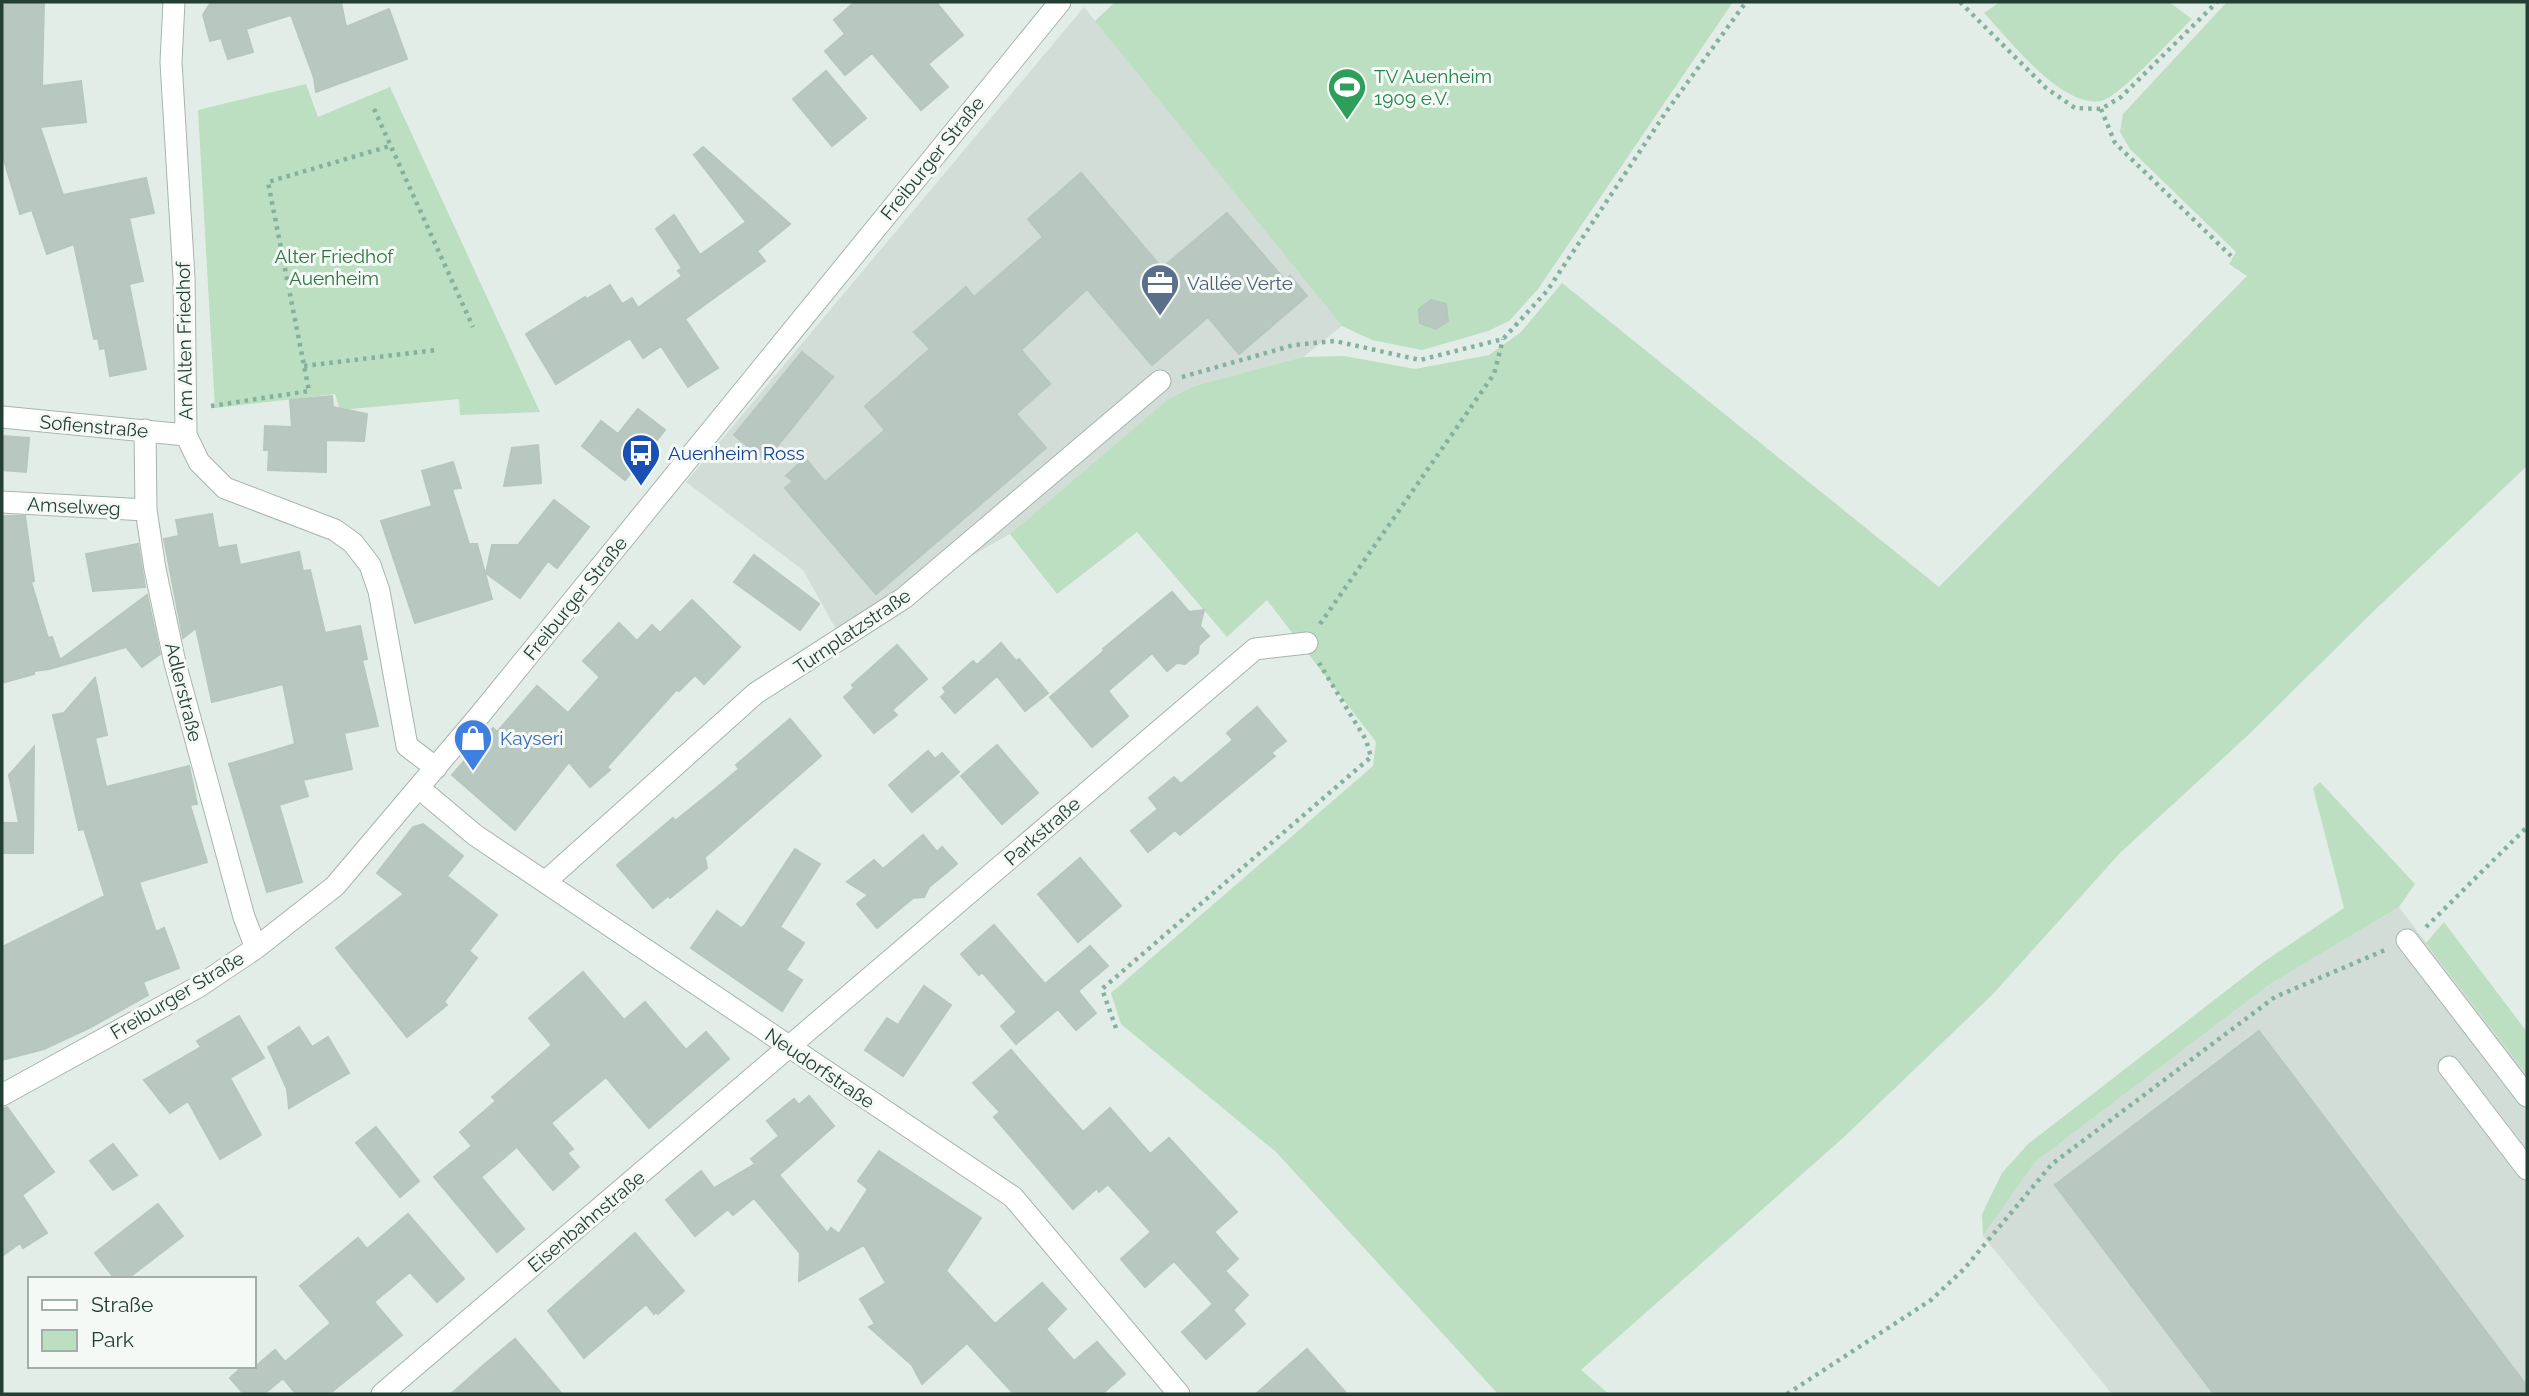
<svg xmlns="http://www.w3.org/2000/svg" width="2529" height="1396" font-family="Raleway,sans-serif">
<rect width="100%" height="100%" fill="#e3ede7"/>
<path fill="#d1ddd6" d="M1084 7 1342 326 1303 357 1194 386 1167 400 1010 534 837 631 803 570 686 482Z
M2399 907 2527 1075V1394H2112L1983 1236 2035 1162 2270 984Z"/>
<path fill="#bcdec1" d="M1115 2H1733L1538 289 1509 321 1488 331 1422 350 1372 340 1342 326 1095 21Z
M2000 2H2169L2192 19C2176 34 2119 98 2101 101 2061 108 2009 39 1984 13Z
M2227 2H2527V466L2378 607 2245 738 2120 853 1992 995 1844 1137 1581 1370 1609 1394H1498L1276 1152 1121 1024 1111 993 1373 766 1376 742 1267 600 1227 637 1137 532 1057 594 1010 534 1167 400 1194 386 1303 357 1344 356 1415 369 1489 355 1521 332 1562 283 1939 587 2247 276 2229 264 2236 252 2130 149 2120 132 2123 114Z
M306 84 318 117 390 87 540 412 460 415 459 399 340 410 335 394 215 408 198 110Z
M2320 782 2415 884 2399 907 2270 984 2035 1162 1983 1236 1982 1214 2002 1173 2028 1144 2262 963 2344 908 2313 788Z
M2444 922 2527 1032V1075L2426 943Z"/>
<path fill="#b8c8c0" stroke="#b6c7bd" stroke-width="2" d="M2 2H44L42 86 81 81 86 122 40 127 63 195 146 178 154 213 129 218 143 281 129 284 146 369 110 376 105 348 100 349 98 338 94 339 74 244 47 254 32 210 20 214 2 153Z
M211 2H341L346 27 389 9 407 59 316 92 314 78 291 15 246 29 253 52 228 59 221 38 210 41 203 15Z
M855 2H936L963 35 928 64 948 87 921 110 872 53 845 75 825 51 845 34 834 20Z
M826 71 866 118 832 146 793 99Z
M703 147 790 224 757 251 765 261 685 319 718 368 688 387 661 346 643 358 630 338 556 384 526 334 585 297 587 299 610 285 622 304 632 298 638 308 682 276 678 271 682 268 656 229 674 215 700 255 746 222 694 155Z
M1081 173 1162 268 1227 213 1285 280 1290 276 1307 296 1239 354 1208 317 1152 365 1087 289 1021 350 1050 384 1016 414 1046 448 876 594 785 488 793 481 786 476 805 458 825 482 885 430 865 406 930 349 914 332 966 287 974 297 1043 237 1028 219Z
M1431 300 1446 304 1448 321 1436 329 1420 323 1419 309Z
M802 352 833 377 766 460 734 435Z
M332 396 333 407 367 414 364 441 326 440V472L268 470 269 450H264L265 426 292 427 290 400Z
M638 409 665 430 625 480 582 446 601 421 618 434Z
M2 436 29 438 26 472 2 470Z
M538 445 541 483 504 486 512 448Z
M453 462 461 488 452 489 469 544H477L492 599 415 623 381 521 432 506 422 471Z
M554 500 589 527 557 568 548 561 520 598 486 573 492 545H518Z
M212 514 218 548 236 545 240 565 299 552 303 571 310 570 325 633 360 626 367 659 362 660 378 726 344 733 352 769 303 780 308 796 279 805 302 882 267 892 229 764 295 744 283 684 212 702 196 628 183 638 164 539 179 536 176 520Z
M2 516H25L34 581 31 582 48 638 52 637 60 660 147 595 160 654 142 667 126 647 49 669 34 671V674L2 683Z
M138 544 145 587 93 591 86 554Z
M754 555 819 604 800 630 734 582Z
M1172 592 1189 612 1204 610 1200 626 1209 636 1199 645 1198 653 1185 664 1177 663 1167 671 1152 653 1108 691 1128 716 1092 747 1050 697 1104 651 1103 649 1116 638Z
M692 600 740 647 704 684 695 675 679 691 677 689 607 767 610 770 590 787 569 762 515 830 452 775 493 728 497 732 537 686 568 713 600 677 583 661 619 623 637 641 652 625 660 633Z
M1001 643 1016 661 1019 659 1048 693 1025 711 997 676 955 713 941 697 946 692 943 688 973 661 977 665Z
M897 645 927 679 892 710 897 715 874 733 844 697 854 688 852 685Z
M95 678 107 735 95 738 106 787 189 766 197 804 190 805 207 862 139 882 156 932 164 928 179 968 143 982 148 995 91 1027 44 1049 2 1060V947L105 896 84 829 79 830 53 715 64 713Z
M1257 707 1286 741 1271 753 1275 756 1180 835 1175 830 1148 852 1131 831 1158 809 1149 798 1174 777 1181 784 1233 740 1227 733Z
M790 719 821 756 705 857 707 868 670 898 668 896 653 908 617 865 673 818 675 821 715 789 739 769 736 765Z
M997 745 1038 793 1002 824 961 776Z
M34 747 33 853H2V823H19L9 775Z
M928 751 935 759 942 753 959 772 912 812 889 785Z
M423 824 463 856 447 876 497 915 469 951 477 958 444 1002 447 1005 407 1037 336 948 404 894 377 873 413 827Z
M923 835 937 852 942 847 957 864 929 887 924 897 913 898 877 928 857 904 868 895 847 882 874 860 883 869Z
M795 849 820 864 780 927 804 943 786 970 802 980 782 1011 691 948 717 911 741 928 745 925Z
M1080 858 1121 906 1078 942 1038 894Z
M994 925 1045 984 1090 946 1108 966 1078 991 1096 1013 1076 1030 1058 1009 1016 1044 1001 1026 1017 1012 982 972 979 975 961 954Z
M583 972 624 1020 645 1002 686 1050 706 1032 729 1059 649 1128 606 1077 551 1123 573 1149 567 1153 579 1167 553 1190 517 1147 481 1177 524 1229 497 1252 434 1177 472 1146 460 1132 496 1101 492 1097 552 1045 529 1018Z
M924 986 951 1005 903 1076 865 1050 887 1018 898 1025Z
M239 1016 264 1058 230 1078 261 1135 220 1159 188 1101 170 1113 144 1080 201 1047 197 1041Z
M299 1027 312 1047 328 1037 349 1073 289 1108 287 1089 268 1047Z
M2259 1031 2527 1386V1394H2214L2055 1185Z
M1011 1050 1083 1132 1110 1108 1150 1154 1169 1138 1237 1212 1214 1232 1238 1259 1225 1271 1248 1295 1233 1310 1245 1324 1206 1359 1182 1332 1213 1304 1174 1261 1145 1287 1121 1259 1151 1232 1108 1184 1099 1192 1097 1188 1073 1209 994 1117 1000 1112 973 1083Z
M809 1096 834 1126 779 1175 827 1233 831 1228 839 1234 868 1189 858 1181 879 1151 981 1218 946 1271 995 1324 1042 1283 1066 1309 1046 1329 1074 1361 1097 1342 1125 1374 1102 1394H1014L967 1343 922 1384 912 1365 869 1327 875 1324 860 1299 886 1283 864 1245 799 1281 800 1253 754 1198 733 1215 728 1209 695 1236 666 1200 701 1171 714 1188 755 1164 751 1159 779 1136 767 1121 794 1099 799 1105Z
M7 1107 54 1172 22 1195 47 1233 23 1248 20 1243 2 1256V1108Z
M376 1127 419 1181 400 1197 356 1143Z
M113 1144 137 1175 113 1190 90 1161Z
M158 1204 183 1236 127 1279H115L95 1253Z
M408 1214 464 1279 437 1302 410 1272 374 1302 402 1335 329 1394H296L283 1378 264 1394H244L230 1378 243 1366H256L275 1350 285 1362 331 1323 300 1286 358 1238 367 1249Z
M635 1233 684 1291 658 1314 656 1312 654 1314 646 1304 584 1358 548 1311Z
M515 1339 562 1394H451L486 1363Z
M1307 1349 1347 1394H1256Z"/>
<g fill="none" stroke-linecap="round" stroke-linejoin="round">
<g stroke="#a6b5ae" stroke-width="23">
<path id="minor" d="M174 2 171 62 184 278 186 435 199 462 225 488 335 530 353 543 370 565 379 591 407 746 436 768
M2 417 186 435
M145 430 146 510 155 569 175 663 244 917 256 948
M2 502 146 510
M419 788 475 835 1013 1197 1179 1394
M545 882 756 693 904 598 1160 381
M2407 940 2527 1096
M2449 1067 2527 1169
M2 1095 198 987 256 948 335 886 479 716 1060 2
M382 1394 1255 649 1307 643"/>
</g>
<path stroke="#84b19d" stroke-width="4.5" stroke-dasharray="3.5 5" stroke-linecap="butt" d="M1960 2 2046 88 2075 108 2101 109 2121 97 2217 2
M374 109 473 327
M2101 109 2115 143 2231 256
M304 366 436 350
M1182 377 1294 345 1335 341 1420 360 1503 339 1547 291 1666 112 1746 2
M211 406 309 391 268 182 390 146
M1320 624 1494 374 1503 339
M2426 927 2527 827
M1116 1028 1102 989 1371 757 1366 740 1319 663
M1787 1394 1931 1300 1964 1269 2052 1164 2275 997 2385 950"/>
<use href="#minor" stroke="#fff" stroke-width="21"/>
</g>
<defs>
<g id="stadium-pin" transform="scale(2.0125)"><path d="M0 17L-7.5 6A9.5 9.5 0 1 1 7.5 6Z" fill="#2e9e5b" stroke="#f4f9f6"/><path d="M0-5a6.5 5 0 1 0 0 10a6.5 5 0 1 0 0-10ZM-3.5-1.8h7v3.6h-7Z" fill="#fff"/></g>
<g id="office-pin" transform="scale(2.0125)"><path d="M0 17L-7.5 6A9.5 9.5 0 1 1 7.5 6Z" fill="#5c6f8a" stroke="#f4f9f6"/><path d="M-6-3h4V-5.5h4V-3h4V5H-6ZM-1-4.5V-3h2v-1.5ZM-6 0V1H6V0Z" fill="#fff"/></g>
<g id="bus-pin" transform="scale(2.0125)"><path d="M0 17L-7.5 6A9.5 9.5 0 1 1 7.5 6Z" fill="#1a4fb4" stroke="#f4f9f6"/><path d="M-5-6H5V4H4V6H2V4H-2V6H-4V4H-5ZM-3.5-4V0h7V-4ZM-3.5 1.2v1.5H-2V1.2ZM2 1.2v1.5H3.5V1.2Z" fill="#fff"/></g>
<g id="shop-pin" transform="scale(2.0125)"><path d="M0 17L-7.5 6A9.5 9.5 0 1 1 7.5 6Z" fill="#3f7fe0" stroke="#f4f9f6"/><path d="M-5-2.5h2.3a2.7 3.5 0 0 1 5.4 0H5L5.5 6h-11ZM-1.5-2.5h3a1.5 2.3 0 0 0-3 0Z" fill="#fff"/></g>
</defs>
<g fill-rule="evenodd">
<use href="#stadium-pin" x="1347" y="87"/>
<use href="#office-pin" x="1160" y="283"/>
<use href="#bus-pin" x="641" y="453"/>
<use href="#shop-pin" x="473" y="738"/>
</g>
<g text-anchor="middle" stroke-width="6" stroke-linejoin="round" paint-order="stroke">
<g font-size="19" fill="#27864d" stroke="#f4f9f6" text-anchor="start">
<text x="1374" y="83">TV Auenheim<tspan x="1374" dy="22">1909 e.V.</tspan></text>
</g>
<g font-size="19" fill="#233f34" stroke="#f4f9f6">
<text transform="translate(932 158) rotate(-51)" y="7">Freiburger Straße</text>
<text transform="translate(184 341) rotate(-91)" y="7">Am Alten Friedhof</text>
<text transform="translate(94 426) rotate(5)" y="7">Sofienstraße</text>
<text transform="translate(74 506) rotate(3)" y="7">Amselweg</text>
<text transform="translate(575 598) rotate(-51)" y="7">Freiburger Straße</text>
<text transform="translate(852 631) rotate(-34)" y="7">Turnplatzstraße</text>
<text transform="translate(184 692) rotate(76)" y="7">Adlerstraße</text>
<text transform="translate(1042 831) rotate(-41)" y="7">Parkstraße</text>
<text transform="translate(177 995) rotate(-31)" y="7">Freiburger Straße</text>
<text transform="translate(820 1068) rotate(34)" y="7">Neudorfstraße</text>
<text transform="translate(586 1221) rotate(-40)" y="7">Eisenbahnstraße</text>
</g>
<g font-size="19" fill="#2d7640" stroke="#f4f9f6">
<text x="334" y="263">Alter Friedhof<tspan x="334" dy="22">Auenheim</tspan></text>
</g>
<g font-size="19" fill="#4e5e75" stroke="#f4f9f6" text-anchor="start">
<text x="1187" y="290">Vallée Verte</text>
</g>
<g font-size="19" fill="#164399" stroke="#f4f9f6" text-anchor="start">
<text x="668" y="460">Auenheim Ross</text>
</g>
<g font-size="19" fill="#366cbe" stroke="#f4f9f6" text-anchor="start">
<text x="500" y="745">Kayseri</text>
</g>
</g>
<rect width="2529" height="1396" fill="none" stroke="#233f34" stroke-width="7"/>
<rect x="28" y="1277" width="228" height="91" fill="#f4f9f6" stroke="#a0afa8" stroke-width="2"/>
<rect x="42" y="1300" width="35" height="10" fill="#ffffff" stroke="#a0afa8" stroke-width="2"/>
<text x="91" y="1312" font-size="21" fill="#233f34">Straße</text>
<rect x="42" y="1330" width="35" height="21" fill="#bcdec1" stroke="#a0afa8" stroke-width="2"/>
<text x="91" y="1347" font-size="21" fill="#233f34">Park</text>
</svg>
